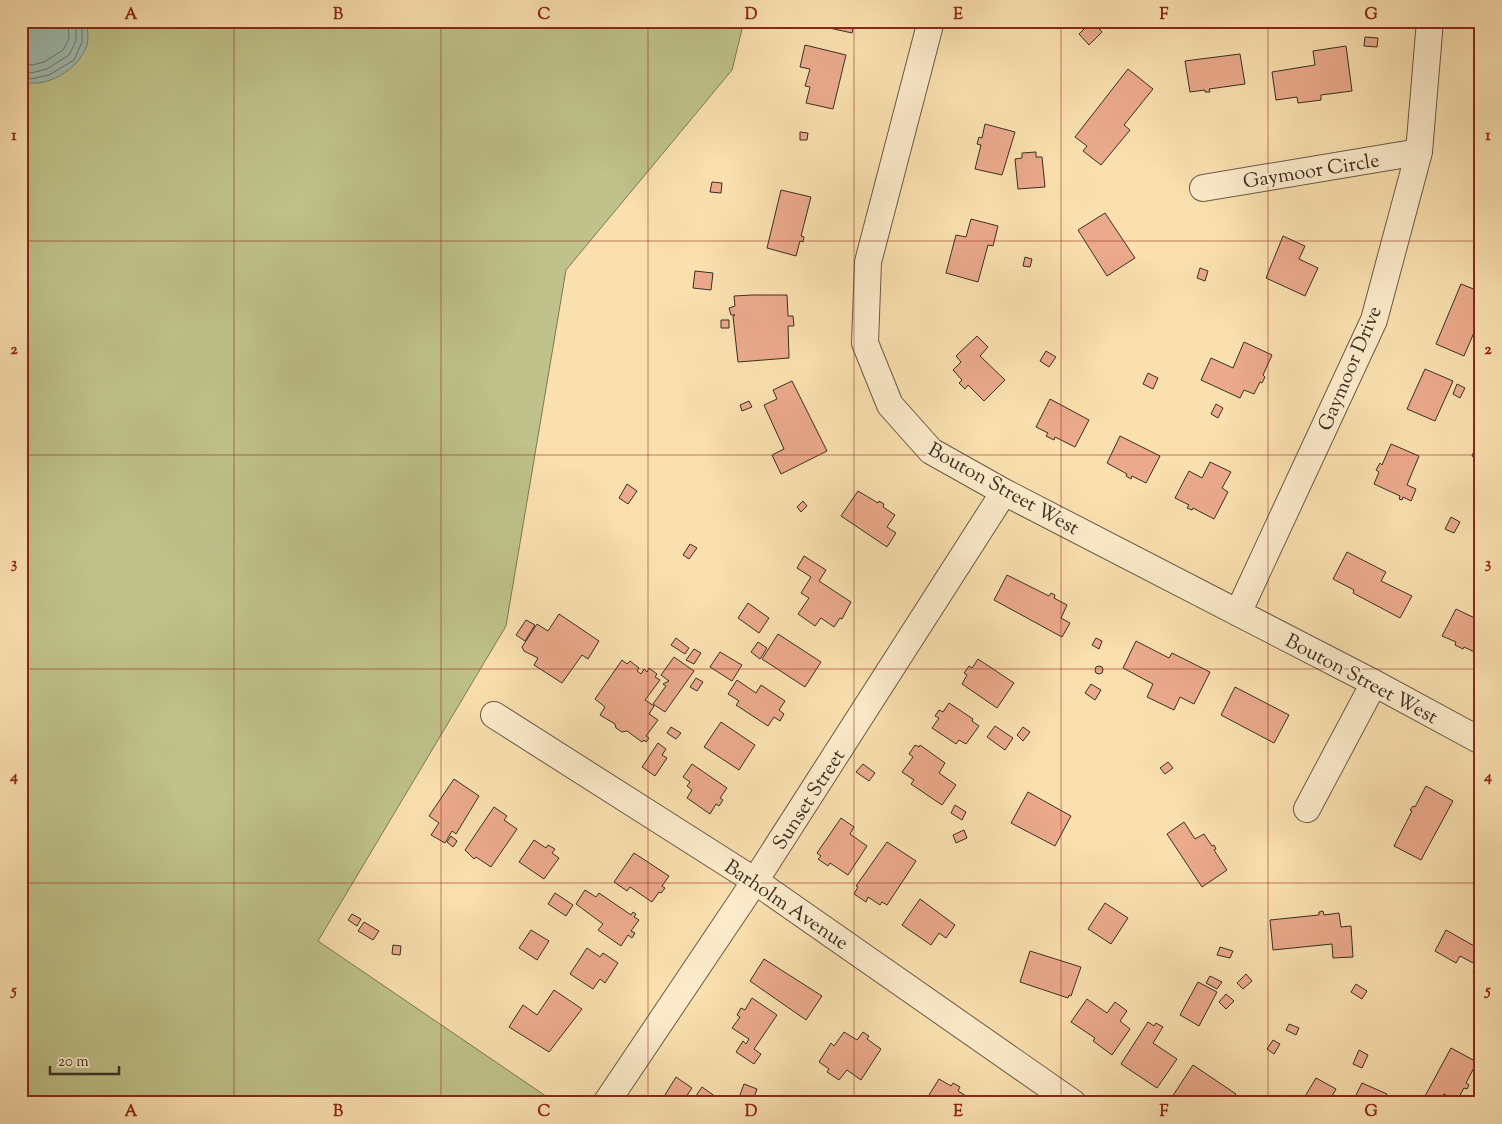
<svg xmlns="http://www.w3.org/2000/svg" width="1502" height="1124" font-family="'Sorts Mill Goudy',serif">
<rect width="100%" height="100%" fill="#fae0af"/>
<filter id="stains"><feTurbulence type="fractalNoise" baseFrequency=".004" numOctaves="4"/><feColorMatrix values="0 0 0 0 .2 0 0 0 0 .09 0 0 0 0 .02 0 0 0 .5 -.17"/></filter>
<radialGradient id="worn" r=".72"><stop offset=".6" stop-color="#630" stop-opacity="0"/><stop offset="1" stop-color="#630" stop-opacity=".3"/></radialGradient>
<path fill="#bfc28a" stroke="#7c7856" d="M21 21H744L732 70 566 270 506 626 318 941 556 1103H21Z"/>
<path fill="#9fbcb1" stroke="#768478" d="M21 21H87C87 28 89 38 87 45 79 69 46 90 21 81Z"/>
<g fill="none" stroke-linecap="round" stroke-linejoin="round">
<path stroke="#6c766a" stroke-width="1" d="M21 63 32 65 44 62 63 50 69 39 68 21
M21 70 31 73 47 69 69 55 76 41V21
M21 77 31 79 49 75 74 60 82 42V21"/>
</g>
<path fill="#ebaa8c" stroke="#392f22" d="M826 21H855L852 33 825 27Z
M1010 21H1038L1036 28Z
M1092 21 1102 32 1089 45 1079 34Z
M1365 37 1378 38 1377 47 1364 46Z
M805 45 846 55 833 109 806 103 810 87 805 86 810 69 800 67Z
M1346 46 1352 91 1321 95V100L1298 103 1297 97 1276 100 1272 72 1315 65 1313 51Z
M1240 54 1245 84 1209 89 1210 92H1205V90L1190 92 1185 61Z
M1128 69 1153 89 1124 125 1130 130 1101 165 1083 151 1087 146 1075 137Z
M985 124 1015 132 1002 175 975 169 981 145 977 144 979 137 982 138Z
M800 132 808 133 807 140H800Z
M1036 152V157H1042L1045 187 1018 189 1015 159 1022 158V153Z
M712 182 722 183 721 193 710 192Z
M781 190 811 197 801 236 804 237 803 242 800 241 796 256 767 248Z
M1481 203V226H1477Z
M1105 213 1135 258 1107 276 1078 230Z
M971 219 998 226 993 246 988 245 978 282 946 273 956 235 966 237Z
M1283 236 1305 246 1299 259 1318 268 1305 296 1266 278Z
M1025 257 1032 259 1030 267 1023 266Z
M1200 268 1208 271 1205 281 1197 278Z
M695 271 713 273 711 290 693 288Z
M1461 284 1481 292V316L1464 356 1436 344Z
M752 295H787L788 316H793L794 326H788L789 358 738 362 733 316 735 315H731L729 308 735 306 734 296Z
M721 320H729V328H721Z
M977 336 988 347 980 356 1005 380 984 401 968 385 965 389 959 383 962 380 953 370 961 362 956 356Z
M1244 342 1272 355 1263 375 1265 377 1262 383 1260 382 1254 394 1244 390 1240 398 1201 380 1211 358 1233 368Z
M1046 351 1056 357 1049 367 1040 361Z
M1425 369 1453 381 1435 421 1407 409Z
M1148 373 1158 378 1153 389 1143 384Z
M792 381 827 451 781 474 772 455 784 449 764 405 777 399 773 390Z
M1457 384 1465 388 1460 398 1453 394Z
M1050 399 1089 420 1075 447 1055 437 1054 440 1046 436 1048 433 1036 427Z
M749 401 752 407 742 411 740 405Z
M1216 404 1223 408 1218 418 1211 414Z
M1120 436 1160 456 1146 483 1132 476 1131 479 1126 476 1127 474 1107 463Z
M1480 436H1481V460L1472 456Z
M1391 444 1419 456 1407 485 1416 489 1411 501 1403 497 1402 500 1399 499 1400 496 1374 484 1379 472 1376 470 1380 463 1382 465Z
M1210 462 1231 472 1222 488 1228 492 1214 519 1193 508 1192 510 1187 508 1189 505 1175 498 1189 471 1202 478Z
M627 484 637 491 628 504 619 498Z
M858 491 878 503 879 501 884 504 883 507 895 515 887 527 896 533 887 547 841 516Z
M803 501 807 506 801 512 797 507Z
M1451 517 1460 522 1454 533 1445 529Z
M690 544 697 548 689 559 683 555Z
M1347 552 1386 572 1381 581 1412 596 1400 618 1353 593 1354 590 1333 579Z
M804 556 826 570 819 581 851 602 842 619 840 618 834 627 821 618 815 626 798 614 809 598 801 593 811 577 797 568Z
M1007 575 1049 596 1051 593 1055 595 1054 598 1067 605 1061 618 1070 623 1062 637 994 600Z
M748 603 769 618 759 633 738 618Z
M1456 609 1481 621V655L1464 647 1463 649 1455 645 1456 642 1442 636Z
M559 614 599 641 588 659 582 655 562 683 534 665 538 658 524 651 522 647 537 624 548 631Z
M526 620 535 625 525 641 516 635Z
M778 634 821 662 805 687 762 659Z
M676 638 689 648 685 654 671 645Z
M1096 638 1102 641 1099 649 1092 645Z
M1136 641 1169 658 1172 653 1210 672 1194 704 1180 697 1174 710 1147 697 1153 684 1123 668Z
M758 642 767 648 760 659 751 652Z
M694 649 701 653 694 664 686 660Z
M720 652 742 665 732 681 710 667Z
M674 657 694 671 665 712 653 704 666 686 663 684 669 681 661 675Z
M978 659 1014 683 997 708 962 684 967 675 964 673 969 666 972 668Z
M622 660 627 664 630 661 639 668 637 671 641 674 644 669 647 672 649 668 657 674 655 677 660 680 645 700 654 706 649 714 658 720 646 736 649 738 646 742 644 740 642 742 627 731 622 732 616 728 615 724 600 715 605 707 595 699Z
M1095 670a4 4 0 1 1 8 0a4 4 0 1 1-8 0Z
M696 678 703 682 697 691 690 687Z
M737 680 756 693 761 685 785 701 779 710 784 714 780 721 774 717 768 726 736 705 739 701 728 694Z
M1091 684 1101 690 1095 700 1085 693Z
M1235 687 1289 715 1274 743 1221 715Z
M949 703 973 719 972 721 979 726 966 744 959 740 956 744 932 728 939 718 935 716 939 710 943 712Z
M721 722 755 745 739 770 704 747Z
M995 726 1013 738 1005 750 987 737Z
M671 727 681 733 676 739 667 733Z
M1023 727 1030 732 1023 741 1017 735Z
M658 743 666 749 662 755 667 758 655 776 642 767Z
M915 745 919 747 920 745 945 763 939 773 956 785 942 805 911 784 914 780 902 772 913 757 909 754Z
M1168 762 1173 768 1165 774 1160 768Z
M692 764 727 788 720 798 723 800 719 806 716 804 710 814 687 798 692 790 687 786 690 782 683 777Z
M863 764 875 773 869 781 856 772Z
M454 779 479 796 456 834 452 831 445 843 431 835 439 823 429 816Z
M1426 786 1453 801 1421 860 1394 846 1412 811 1410 810 1413 806 1415 807Z
M1028 792 1071 816 1055 846 1011 823Z
M955 805 966 812 962 820 951 813Z
M494 807 507 816 504 820 517 829 491 867 476 857 474 859 465 850Z
M841 818 854 827 850 834 867 846 848 875 830 863 828 866 818 859 821 856 817 853Z
M1184 822 1195 839 1204 834 1212 846 1214 845 1216 849 1214 850 1227 870 1202 887 1167 834Z
M964 830 967 838 956 843 953 835Z
M451 836 457 841 453 847 447 842Z
M534 840 546 848 548 845 555 849 552 853 559 858 544 879 519 862Z
M887 842 916 861 887 905 882 902 880 905 868 897 866 902 854 894 858 887 856 886Z
M634 853 669 876 662 886 665 888 661 893 659 892 652 902 630 887 627 891 614 882Z
M585 890 596 897 599 893 631 915 633 912 636 914 634 917 639 920 631 931 635 933 632 938 628 935 621 946 598 930 603 924 576 904Z
M555 893 573 905 566 916 548 904Z
M920 899 955 925 946 938 939 933 931 945 902 925Z
M1105 903 1128 918 1111 944 1088 929Z
M1323 911 1324 915 1339 913 1341 927 1351 926 1353 957 1333 958 1332 944 1273 950 1270 920 1319 915V912Z
M352 914 361 919 357 926 348 920Z
M364 922 379 931 373 940 358 931Z
M531 930 549 941 537 960 519 948Z
M1446 930 1476 947 1481 938V977L1473 973 1477 965 1460 956 1456 963 1435 951Z
M393 945 401 946 400 955 392 954Z
M1220 947 1233 951 1230 958 1217 955Z
M587 948 600 957 603 953 618 963 605 983 600 979 593 989 570 974Z
M1030 951 1081 967 1071 996 1069 995 1068 998 1020 982Z
M764 959 822 996 806 1020 750 981Z
M1246 974 1252 981 1243 989 1237 983Z
M1210 976 1222 982 1217 989 1206 983Z
M1198 982 1217 992 1199 1026 1180 1015Z
M1356 984 1367 991 1362 999 1351 992Z
M554 990 582 1009 549 1052 509 1027 523 1005 537 1015Z
M1226 994 1234 1001 1226 1009 1219 1002Z
M752 998 777 1015 754 1049 761 1054 754 1064 736 1052 743 1041 746 1044 749 1039 732 1028 740 1017 737 1015 741 1008 745 1010Z
M1087 999 1107 1013 1115 1002 1127 1011 1120 1021 1130 1029 1112 1055 1093 1041 1095 1038 1071 1022Z
M1148 1022 1154 1026 1156 1023 1163 1027 1153 1043 1177 1059 1157 1088 1121 1064Z
M1289 1024 1299 1028 1296 1035 1286 1030Z
M844 1032 857 1040 863 1032 869 1036 867 1039 881 1049 861 1080 847 1070 839 1080 827 1072 829 1069 819 1062 831 1043 834 1046Z
M1273 1040 1280 1044 1274 1054 1267 1049Z
M1451 1048 1477 1062 1466 1083 1469 1085 1467 1089 1464 1088 1457 1101 1444 1094 1438 1103 1425 1096Z
M1359 1050 1368 1055 1362 1068 1353 1064Z
M1193 1065 1236 1094 1230 1103H1168Z
M676 1077 692 1088 684 1100 688 1103H660Z
M1316 1078 1336 1089 1328 1103H1312L1304 1098Z
M939 1079 951 1086 953 1083 960 1087 958 1091 971 1099 968 1103H924Z
M1362 1083 1387 1094 1383 1103H1361L1354 1099Z
M744 1084 757 1089 752 1103H737Z
M702 1087 716 1097 712 1103H691Z"/>
<g fill="none" stroke-linecap="round" stroke-linejoin="round">
<g stroke="#695b45" stroke-width="28">
<path id="street" d="M931 21 868 262 865 343 890 405 931 451 1004 492 1374 683 1481 741
M1203 188 1419 152
M1238 613 1374 320 1419 152 1430 21
M494 715 755 881 1073 1103
M1307 809 1374 683
M606 1103 755 881 1004 492"/>
</g>
<use href="#street" stroke="#fcebcb" stroke-width="26"/>
</g>
<path fill="none" stroke="#8f2418" stroke-width="1" stroke-opacity="0.55" d="M234 21V1103M441 21V1103M648 21V1103M854 21V1103M1061 21V1103M1268 21V1103M21 241H1481M21 455H1481M21 669H1481M21 883H1481"/>
<g text-anchor="middle" stroke-width="4" stroke-linejoin="round" paint-order="stroke">
<g font-size="20" fill="#392f22" stroke="#fcebcb">
<text transform="translate(1311 170) rotate(-9)" y="7">Gaymoor Circle</text>
<text transform="translate(1349 368) rotate(-67)" y="7">Gaymoor Drive</text>
<text transform="translate(1004 488) rotate(29)" y="7">Bouton Street West</text>
<text transform="translate(1362 678) rotate(28)" y="7">Bouton Street West</text>
<text transform="translate(808 799) rotate(-57)" y="7">Sunset Street</text>
<text transform="translate(787 904) rotate(34)" y="7">Barholm Avenue</text>
</g>
</g>
<rect width="1502" height="1124" fill="none" stroke="#fae0af" stroke-width="55"/>
<path d="M50 1066v8h69v-8" fill="none" stroke="#392f22" stroke-width="2.5"/>
<text x="58" y="1066" font-size="15" fill="#392f22" stroke="#fcebcb" stroke-width="4" paint-order="stroke">20 m</text>
<rect x="28" y="28" width="1446" height="1068" fill="none" stroke="#8f2418" stroke-width="2"/>
<g font-size="16" text-anchor="middle" font-weight="bold" fill="#8f2418">
<text x="131" y="19">A</text>
<text x="338" y="19">B</text>
<text x="544" y="19">C</text>
<text x="751" y="19">D</text>
<text x="958" y="19">E</text>
<text x="1164" y="19">F</text>
<text x="1371" y="19">G</text>
<text x="14" y="140">1</text>
<text x="1488" y="140">1</text>
<text x="14" y="354">2</text>
<text x="1488" y="354">2</text>
<text x="14" y="568">3</text>
<text x="1488" y="568">3</text>
<text x="14" y="781">4</text>
<text x="1488" y="781">4</text>
<text x="14" y="995">5</text>
<text x="1488" y="995">5</text>
<text x="131" y="1116">A</text>
<text x="338" y="1116">B</text>
<text x="544" y="1116">C</text>
<text x="751" y="1116">D</text>
<text x="958" y="1116">E</text>
<text x="1164" y="1116">F</text>
<text x="1371" y="1116">G</text>
</g>
<rect width="100%" height="100%" filter="url(#stains)"/>
<rect width="100%" height="100%" fill="url(#worn)"/>
</svg>
